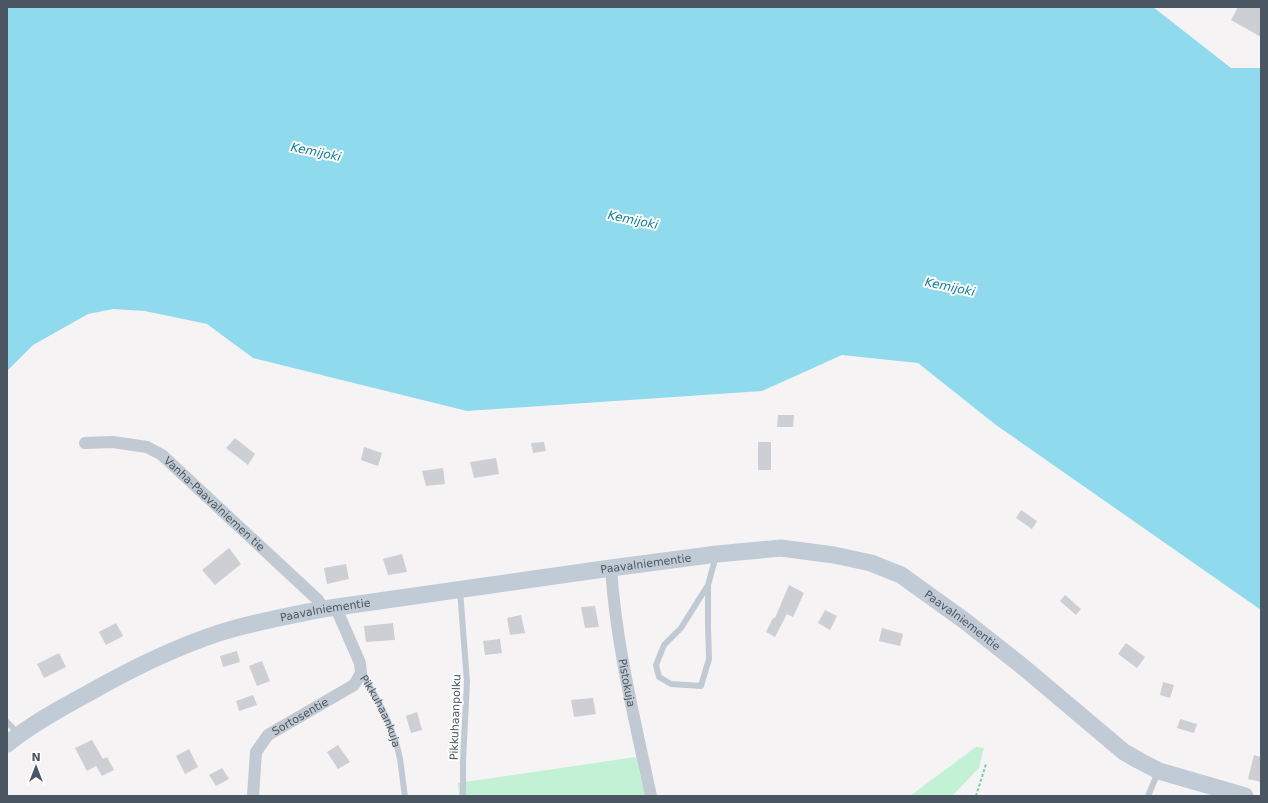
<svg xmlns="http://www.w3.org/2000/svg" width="1268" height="803" font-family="'DejaVu Sans',sans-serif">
<rect width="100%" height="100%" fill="#f5f3f3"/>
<path fill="#c3f1d5" d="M976 747 984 748 979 768 952 796H910Z
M636 757 645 796H459L458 783Z"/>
<path fill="#90daee" d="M7 7H1153L1231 68H1261V610L996 425 918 363 842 355 762 391 467 411 253 358 207 324 145 311 113 309 88 314 33 345 7 371Z"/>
<path fill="#cdcfd5" d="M1238 7H1261V37L1231 20Z
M778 415H794L793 427H777Z
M235 438 255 454 248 465 226 448Z
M544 442 546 451 533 453 531 443Z
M758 442H771V470H758Z
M364 447 382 453 378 466 361 460Z
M496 458 499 474 474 478 470 462Z
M443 468 445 484 426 486 422 471Z
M1021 510 1037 521 1032 529 1016 518Z
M229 548 241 564 215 585 202 570Z
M402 554 407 572 388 575 383 559Z
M346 564 349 579 327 584 324 568Z
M789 585 804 593 793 617 787 614 775 637 766 632 773 618H775Z
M1065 595 1081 609 1076 615 1060 601Z
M595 606 599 627 585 628 581 607Z
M825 610 837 616 830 630 818 623Z
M521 615 525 633 510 635 507 618Z
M116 623 123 636 106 645 99 632Z
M393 623 395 640 366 642 364 626Z
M882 628 903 634 900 646 879 641Z
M500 639 502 653 485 655 483 641Z
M1126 643 1145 657 1137 668 1118 654Z
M237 651 240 662 223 667 220 656Z
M59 653 66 667 44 678 37 664Z
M262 661 270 681 257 686 249 666Z
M1163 682 1174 685 1170 698 1160 695Z
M253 695 257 705 239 711 236 701Z
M593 698 596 714 574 717 571 700Z
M417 712 422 730 411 733 406 716Z
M1180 719 1197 724 1194 733 1177 728Z
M92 740 103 759 107 757 114 770 102 776 96 766 87 771 75 748Z
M338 745 350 762 338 769 327 752Z
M189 749 198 767 185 774 176 756Z
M1254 755 1261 757V782L1248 779Z
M222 768 229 779 216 786 209 775Z"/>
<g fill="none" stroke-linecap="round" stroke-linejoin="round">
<path stroke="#7ad0a6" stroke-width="2" stroke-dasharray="3 2" stroke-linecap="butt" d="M976 796 986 764"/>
<g stroke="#c1cad2" stroke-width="6">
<path d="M708 585 681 628 664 645 656 665 659 677 671 684 701 686 709 659 708 628V585L716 556"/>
<path d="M460 590 467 682 463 761V796"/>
<path id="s1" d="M361 673C378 698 394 729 400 759 402 771 403 784 405 796"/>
<path d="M7 722 18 733"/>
<path d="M1148 796 1158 772"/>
</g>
<g stroke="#c1cad2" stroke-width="12">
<path id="s2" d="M85 443 113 442 147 447 162 455 318 600 323 609"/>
<path id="s3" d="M611 568C616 645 635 721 651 796"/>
<path id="s4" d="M253 796 256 752 268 735 354 685 361 673 360 663 336 608"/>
</g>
<path stroke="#c1cbd6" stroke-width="17" id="s5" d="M7 744C32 724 59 709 87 694 129 670 173 648 219 633 253 622 288 616 323 609L611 568 717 554 781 548 834 555 871 563 901 575 965 621 1022 666 1124 752 1138 760 1159 771 1245 796"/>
</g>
<g text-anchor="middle" stroke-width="4" stroke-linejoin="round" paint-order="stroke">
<g font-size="11" fill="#4a5661" stroke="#fff">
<text dy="4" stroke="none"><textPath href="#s2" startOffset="151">Vanha-Paavalniemen tie</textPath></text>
<text dy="4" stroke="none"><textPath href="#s5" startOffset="673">Paavalniementie</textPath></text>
<text dy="4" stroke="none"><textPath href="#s5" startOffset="349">Paavalniementie</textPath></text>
<text dy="4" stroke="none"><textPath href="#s5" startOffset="1009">Paavalniementie</textPath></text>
<text dy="4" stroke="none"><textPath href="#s3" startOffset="116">Pistokuja</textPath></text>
<text dy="4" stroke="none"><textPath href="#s1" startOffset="43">Pikkuhaankuja</textPath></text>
<text dy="4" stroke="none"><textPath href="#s4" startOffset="102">Sortosentie</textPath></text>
<text transform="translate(455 717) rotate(-88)" y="4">Pikkuhaanpolku</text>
</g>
<g font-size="12" font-style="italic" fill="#0c7c9b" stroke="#fff">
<text transform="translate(316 152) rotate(12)" y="4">Kemijoki</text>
<text transform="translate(633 220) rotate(12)" y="4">Kemijoki</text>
<text transform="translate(950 287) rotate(12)" y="4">Kemijoki</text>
</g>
</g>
<rect width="1268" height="803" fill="none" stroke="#4a5661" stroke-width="16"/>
<g transform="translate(36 767)" stroke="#ffffff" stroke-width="3" paint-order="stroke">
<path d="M0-3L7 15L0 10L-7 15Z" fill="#4a5661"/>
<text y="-6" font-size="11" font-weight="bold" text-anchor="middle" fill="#4a5661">N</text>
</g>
</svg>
